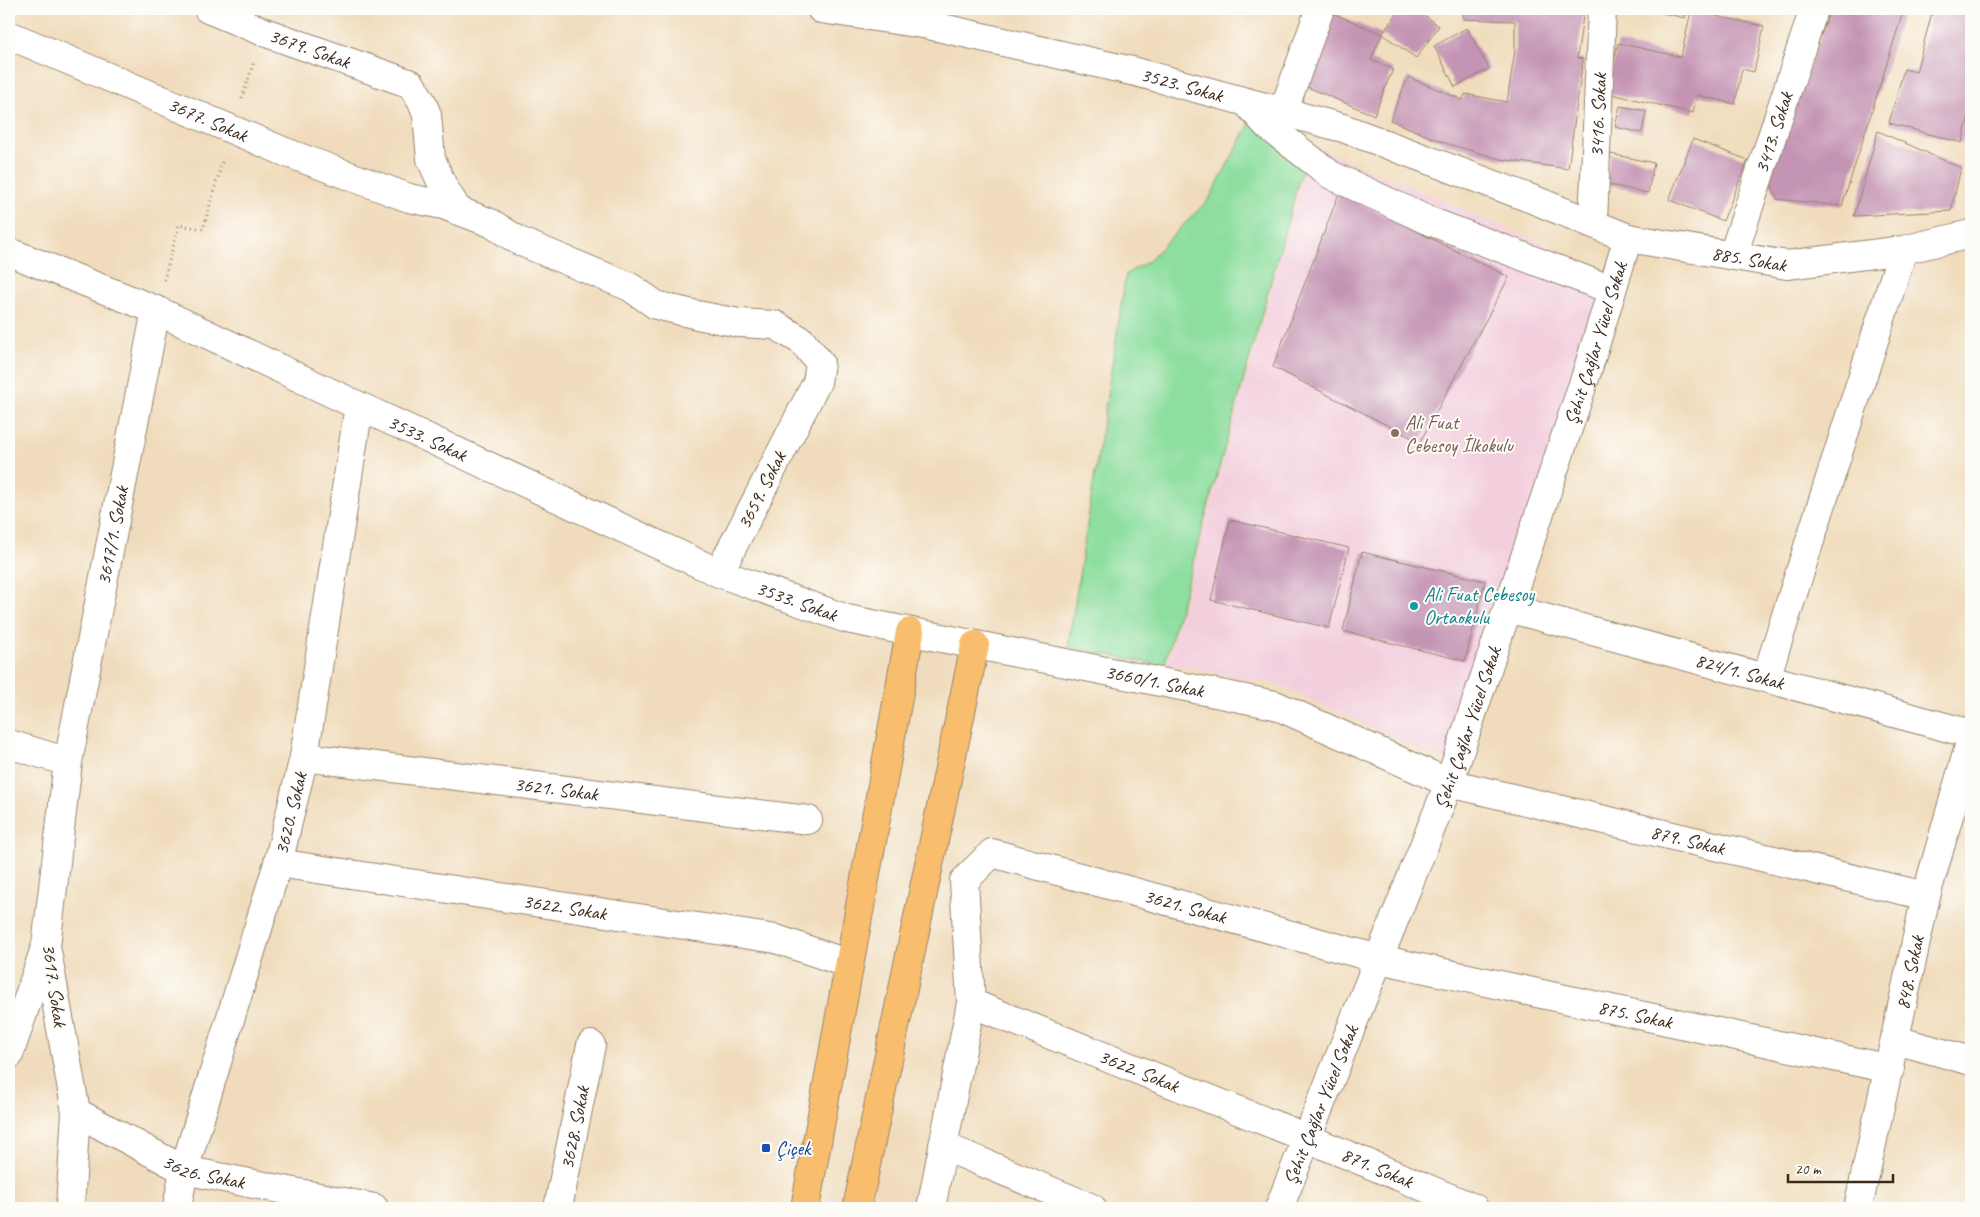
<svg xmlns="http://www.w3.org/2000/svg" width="1980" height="1217" font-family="Caveat,sans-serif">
<rect width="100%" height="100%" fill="#fdfcf7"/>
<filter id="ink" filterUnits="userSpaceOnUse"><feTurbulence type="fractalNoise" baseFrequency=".02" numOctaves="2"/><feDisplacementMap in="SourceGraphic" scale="10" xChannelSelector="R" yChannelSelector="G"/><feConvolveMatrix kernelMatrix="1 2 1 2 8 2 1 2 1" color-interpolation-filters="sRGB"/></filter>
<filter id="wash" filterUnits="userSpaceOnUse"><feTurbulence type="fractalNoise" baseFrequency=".0096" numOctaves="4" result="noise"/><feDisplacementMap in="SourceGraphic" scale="20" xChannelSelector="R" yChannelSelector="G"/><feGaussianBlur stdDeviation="1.12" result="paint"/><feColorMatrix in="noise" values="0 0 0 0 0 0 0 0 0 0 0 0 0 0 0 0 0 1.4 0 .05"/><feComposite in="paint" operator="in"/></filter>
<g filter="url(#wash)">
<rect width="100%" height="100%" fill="#f0dcbc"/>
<path fill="#f3cfde" d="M1311 145 1542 243 1609 279 1449 762 1275 684 1167 663Z"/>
<path fill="#8dde9f" stroke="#64845e" d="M1250 123 1308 148 1164 666 1068 647 1126 274 1147 262 1209 199Z"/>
<g id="blocks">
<path fill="#c494b4" d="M1400 9H1416L1439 26 1416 58 1382 34Z
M1463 9H1584L1577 58 1583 59 1568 169 1500 159 1445 143 1390 120 1408 77 1463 100 1465 94 1507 102 1515 50V21L1463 19Z
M1644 9H1687L1685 18Z
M1831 9H1904L1842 206 1777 199 1767 174Z
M1933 9H1971V108L1962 143 1889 123 1904 69 1916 72Z
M1691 11 1764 26 1754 72 1742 69 1735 104 1697 95 1693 113 1607 93 1618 43 1681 57Z
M1330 12 1382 34 1371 60 1393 69 1374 115 1300 84Z
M1467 28 1489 69 1455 87 1434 46Z
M1620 106 1646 111 1642 133 1615 127Z
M1878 131 1961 168 1951 211 1854 216Z
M1693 139 1748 160 1723 221 1669 200Z
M1611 154 1654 163 1648 193 1605 184Z
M1339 193 1509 277 1420 442 1273 367Z
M1230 520 1349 548 1329 628 1211 600Z
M1362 552 1485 581 1465 661 1343 631Z"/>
</g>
</g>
<g filter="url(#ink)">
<use href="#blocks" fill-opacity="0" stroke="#96836d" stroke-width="1"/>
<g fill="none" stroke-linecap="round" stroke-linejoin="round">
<g stroke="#96836d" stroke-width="30">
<g id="street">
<path id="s1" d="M208 9 264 32 411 84 422 102 427 115 431 159 443 186 458 211"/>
<path id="s2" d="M821 9 929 25 1136 72 1343 128 1532 199 1628 238 1787 265 1903 250 1971 234"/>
<path id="s3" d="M9 35 285 152 409 198 443 205 491 223 519 241 630 287 656 305 697 315 739 323 775 325 802 341 820 363 817 382 719 573"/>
<path d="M1246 102 1268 126 1331 175 1427 220 1612 290"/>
<path d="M1283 112 1320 9"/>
<path id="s4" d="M1593 223 1602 9"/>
<path id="s5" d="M9 252 156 310 359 406 719 573 847 619 1275 705 1449 783 1926 896"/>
<path id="s6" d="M1733 255 1814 9"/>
<path id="s7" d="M1508 608 1971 734"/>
<path d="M1766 678 1903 250"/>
<path d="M9 744 68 762"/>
<path id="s8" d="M304 757 808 820"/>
<path id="s9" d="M278 863 776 939 849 964"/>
<path id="s10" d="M971 1003 1307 1138 1474 1208"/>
<path d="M1896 1040 1971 1061"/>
<path d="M9 1055 45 948"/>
<path id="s11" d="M76 1112 184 1170 374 1208"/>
<path d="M943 1146 1092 1208"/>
<path id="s12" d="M70 1208 76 1112 46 946 68 762 156 310"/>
<path id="s13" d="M177 1208 184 1170 278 863 304 757 359 406"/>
<path id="s14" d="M558 1208 591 1045"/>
<path id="s15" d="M931 1208 971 1003 964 881 992 853 1379 959 1890 1069"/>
<path id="s16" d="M1279 1208 1449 783 1586 375 1628 238"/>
<path id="s17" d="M1858 1208 1926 896 1971 739"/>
</g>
</g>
<g stroke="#96836d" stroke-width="30">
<path id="primary" d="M805 1208 910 632
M857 1208 975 645"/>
</g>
<path stroke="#96836d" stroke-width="3" stroke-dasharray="1 4" stroke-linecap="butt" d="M242 98 254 62
M164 280 179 225 203 229 223 159"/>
<use href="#street" stroke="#fff" stroke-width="28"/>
<use href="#primary" stroke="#f9be6d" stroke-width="28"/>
</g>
</g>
<circle fill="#8d6e63" stroke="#fdfcf7" stroke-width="2" cx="1395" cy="433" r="5"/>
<circle fill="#0f9aa8" stroke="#fdfcf7" stroke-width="2" cx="1414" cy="606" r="5"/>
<rect fill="#1a4fb4" stroke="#fdfcf7" stroke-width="2" x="761" y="1143" width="10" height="10" rx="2.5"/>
<g text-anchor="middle" stroke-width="4" stroke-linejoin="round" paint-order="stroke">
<g font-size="20" fill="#3b2a1e" stroke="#fdfcf7">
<text dy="7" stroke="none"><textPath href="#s1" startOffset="109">3679. Sokak</textPath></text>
<text dy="7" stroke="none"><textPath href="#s2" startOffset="369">3523. Sokak</textPath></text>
<text dy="7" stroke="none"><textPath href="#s4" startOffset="108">3416. Sokak</textPath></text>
<text dy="7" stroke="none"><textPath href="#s3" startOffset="216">3677. Sokak</textPath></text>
<text dy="7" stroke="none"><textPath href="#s6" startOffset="129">3413. Sokak</textPath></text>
<text dy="7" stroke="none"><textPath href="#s2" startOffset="964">885. Sokak</textPath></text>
<text dy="7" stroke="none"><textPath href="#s16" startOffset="921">Şehit Çağlar Yücel Sokak</textPath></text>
<text dy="7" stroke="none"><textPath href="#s5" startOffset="458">3533. Sokak</textPath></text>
<text transform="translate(761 490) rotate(-63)" y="7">3659. Sokak</text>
<text dy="7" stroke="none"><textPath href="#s12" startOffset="681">3617/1. Sokak</textPath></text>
<text dy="7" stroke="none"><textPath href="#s5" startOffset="862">3533. Sokak</textPath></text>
<text dy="7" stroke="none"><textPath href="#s7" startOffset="240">824/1. Sokak</textPath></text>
<text dy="7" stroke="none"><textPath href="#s5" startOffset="1229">3660/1. Sokak</textPath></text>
<text dy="7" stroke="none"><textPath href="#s16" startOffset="516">Şehit Çağlar Yücel Sokak</textPath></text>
<text dy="7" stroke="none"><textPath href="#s8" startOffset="254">3621. Sokak</textPath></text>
<text dy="7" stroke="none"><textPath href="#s13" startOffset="411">3620. Sokak</textPath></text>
<text dy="7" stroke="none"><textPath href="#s5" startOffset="1788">879. Sokak</textPath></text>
<text dy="7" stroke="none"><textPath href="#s15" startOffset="571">3621. Sokak</textPath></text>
<text dy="7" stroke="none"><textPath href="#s9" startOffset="290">3622. Sokak</textPath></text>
<text dy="7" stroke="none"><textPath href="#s17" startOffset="241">848. Sokak</textPath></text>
<text transform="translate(55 985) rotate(82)" y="7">3617. Sokak</text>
<text dy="7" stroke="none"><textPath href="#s15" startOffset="1034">875. Sokak</textPath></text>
<text dy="7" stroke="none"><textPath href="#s10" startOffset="181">3622. Sokak</textPath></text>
<text dy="7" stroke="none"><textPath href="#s16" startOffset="111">Şehit Çağlar Yücel Sokak</textPath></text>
<text dy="7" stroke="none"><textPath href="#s14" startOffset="82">3628. Sokak</textPath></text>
<text dy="7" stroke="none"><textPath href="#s10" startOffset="438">871. Sokak</textPath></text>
<text dy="7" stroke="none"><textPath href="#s11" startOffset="142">3626. Sokak</textPath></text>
</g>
<g font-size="20" fill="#785e54" stroke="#fdfcf7" text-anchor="start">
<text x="1405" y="429">Ali Fuat<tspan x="1405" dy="23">Cebesoy İlkokulu</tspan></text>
</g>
<g font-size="20" fill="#0d838f" stroke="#fdfcf7" text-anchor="start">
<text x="1424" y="601">Ali Fuat Cebesoy<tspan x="1424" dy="23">Ortaokulu</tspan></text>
</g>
<g font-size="20" fill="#164399" stroke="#fdfcf7" text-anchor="start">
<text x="776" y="1155">Çiçek</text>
</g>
</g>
<rect width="1980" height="1217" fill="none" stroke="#fdfcf7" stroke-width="30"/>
<path d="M1788 1174v8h105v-8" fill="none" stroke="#3b2a1e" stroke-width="2.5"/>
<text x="1795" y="1174" font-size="15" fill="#3b2a1e" stroke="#fdfcf7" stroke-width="4" paint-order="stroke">20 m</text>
</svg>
